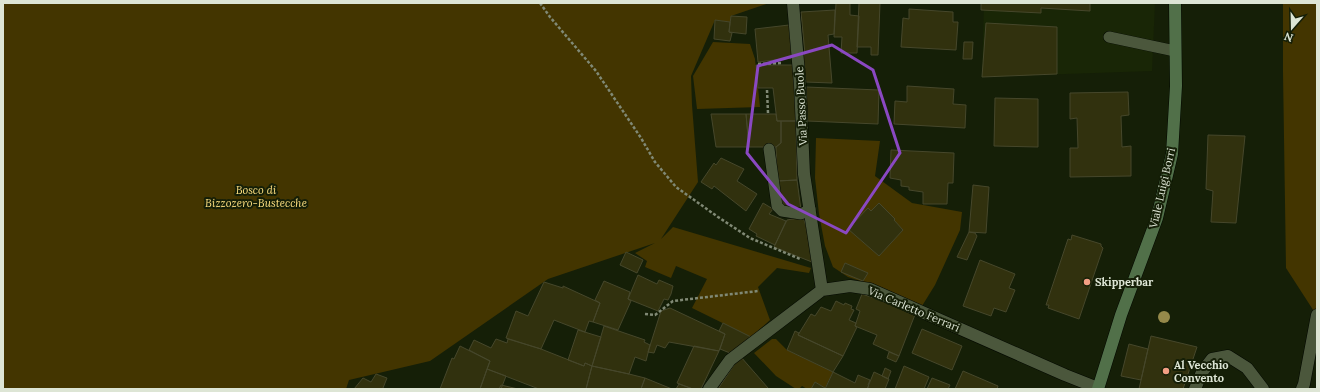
<svg xmlns="http://www.w3.org/2000/svg" width="1320" height="392" font-family="Lora,serif">
<rect width="100%" height="100%" fill="#151f07"/>
<path fill="#192606" d="M984 3H1155L1152 71 982 77Z"/>
<path fill="#433500" d="M3 3H769L731 16 730 22 715 20 691 76 692 105 698 182 661 239 673 227 811 268 809 273 777 268 758 287 770 320 751 337 692 308 707 279 676 266 671 278 645 267 647 261 635 253 655 243 548 279 430 361 349 380 346 389H3Z
M1283 3H1317V316L1286 268 1283 72Z
M713 42 750 44 755 59 760 107 697 109 693 76Z
M816 138 880 141 875 176 912 203 962 212 960 230 935 285 922 306 883 288 848 277 833 267 825 246 819 214 815 178Z
M772 339H776L787 350 833 372 825 388 815 382 811 389H807L802 386 799 389H796L776 376 754 353Z"/>
<path fill="#31310e" stroke="#46472b" d="M836 3H850V15L859 16 857 53H841L842 37H834Z
M859 3H880L878 55H871V47H857Z
M981 3H1090V11L1041 8V13L981 10Z
M909 9 953 12V22H958L956 50 901 47 903 18 909 19Z
M835 10 834 34 828 35 832 83 805 82 803 54H805L801 12Z
M731 16 747 17 746 34 729 32Z
M715 20 730 22 729 32 732 33 730 41 714 39Z
M986 23 1057 27V74L982 77Z
M789 25 792 58 758 62 755 29Z
M964 42H973L972 59H963Z
M756 65H793L796 121H777L773 88H758Z
M907 86 954 89 953 104 966 105 965 128 894 124 895 101 907 102Z
M806 87 879 90 878 124 807 121Z
M1128 92 1129 115 1121 116 1122 147 1131 146V176L1070 177V148H1078L1077 118 1070 119V93Z
M995 98 1038 99V147L994 146Z
M711 114H746L749 147H716Z
M746 114H776L777 121H781V143L776 147H749Z
M781 121H796L797 180 777 181 776 147 781 143Z
M1208 135 1245 136 1236 223 1211 222 1213 191 1206 189Z
M891 150 954 153 953 183H948L947 204H923V192L909 190V187L901 186V180L890 178Z
M721 158 744 169 737 181 757 194 746 211 714 186 712 189 701 182 714 163 716 165Z
M797 180 801 210 784 208 777 181Z
M973 185 989 187 986 233 969 232Z
M763 203 773 209 769 214 786 221 775 245 756 236 757 234 749 229Z
M879 203 895 219 894 220 903 230 879 256 848 229 868 208 871 211Z
M803 217 810 237 812 262 774 247 787 220Z
M969 232 975 233 977 236 967 260 957 257Z
M1072 235 1101 244V246L1103 248 1079 319 1048 308 1049 305H1046L1068 239 1071 240Z
M626 252 643 260 637 273 620 265Z
M980 260 1015 274 1009 288 1015 290 1006 312 994 308 991 316 963 306Z
M845 263 868 273 863 281 841 272Z
M638 275 657 284 659 280 673 286 671 294 668 300 664 299 658 311 628 299Z
M604 281 630 292 628 299 631 301 618 330 593 322 600 303 595 300Z
M544 282 563 288V286L600 303 593 322 589 321 585 332 554 320 541 349 506 338 516 311 528 316Z
M862 294 916 312 899 356 873 344 877 335 855 326 860 311 856 309Z
M836 301 844 305 845 303 852 306 851 309 854 310 849 320 856 323 855 326 857 327 843 356 798 335 811 314 815 316 821 307 831 311Z
M670 308 725 334 719 351 669 342 665 348 657 345 654 353 648 352 661 311Z
M723 323 751 337 730 353 720 349 725 334 719 331Z
M604 326 645 340 644 342 650 345 646 361 635 357 629 374 592 366Z
M922 329 962 346 952 370 912 353Z
M578 330 601 337 592 366 585 363 584 366 568 360Z
M795 331 799 333 798 335 843 356 833 372 787 350Z
M1151 336 1197 347 1183 389H1139Z
M496 339 507 343 508 339 541 349 584 366 585 363 592 366 586 389H539L487 369 490 361 469 350 474 340 491 348Z
M1129 344 1148 349 1141 380 1121 376Z
M460 346 490 361 480 389H440L452 358 454 359Z
M694 346 719 351 701 389H693L677 383Z
M889 352 899 356 896 362 887 358Z
M741 357 768 388V389H718L736 362Z
M592 366 629 374 645 378 641 389H586Z
M904 366 929 377 924 389H895Z
M885 368 891 371 888 379 882 376Z
M487 369 506 376 501 389H480Z
M963 371 998 386 997 389H955Z
M833 372 855 383 858 375 870 380 868 385 869 386 867 389H825Z
M874 372 889 379 885 389H867Z
M376 374 387 378 383 388 384 389H354L363 378 371 382Z
M645 378 672 389H641Z
M932 378 950 385 948 389H927Z
M815 382 825 388V389H811Z
M679 384 693 389H676Z
M501 385 518 389H499Z"/>
<g fill="none" stroke-linecap="round" stroke-linejoin="round">
<g stroke="#030800" stroke-width="12">
<path id="lane" d="M1109 37 1175 51
M769 149 777 206 782 211 801 214 810 209"/>
</g>
<g stroke="#030800" stroke-width="13">
<path id="street" d="M793 3 800 85 804 174 822 290
M709 389 730 360 822 290 850 286 870 289 1065 375 1098 388
M1195 389 1202 372 1212 359 1228 356 1247 368 1263 389
M1302 389 1304 384 1317 315"/>
</g>
<g stroke="#030800" stroke-width="13">
<path id="secondary" d="M1098 389 1121 315 1157 218 1172 154 1176 86 1175 3"/>
</g>
<path stroke="#808975" stroke-width="2.5" stroke-dasharray="3 2" stroke-linecap="butt" d="M540 3 550 17 596 71 641 138 655 162 676 187 718 217 750 238 800 259
M758 64 781 63
M767 90 768 113
M645 314 655 315 673 301 758 291"/>
<use href="#lane" stroke="#4b573c" stroke-width="11"/>
<use href="#street" stroke="#4b573c" stroke-width="12"/>
<use href="#secondary" stroke="#517049" stroke-width="12"/>
</g>
<circle fill="#95894a" cx="1164" cy="317" r="6"/>
<path fill="none" stroke="#8a48c2" stroke-width="3" stroke-linejoin="round" d="M832 45 873 70 900 153 846 233 788 204 747 153 758 66Z"/>
<g fill="#f39f84" stroke="#151f07" stroke-width="1.5">
<circle cx="1087" cy="282" r="4"/>
<circle cx="1166" cy="371" r="4"/>
</g>
<g text-anchor="middle" stroke-width="4" stroke-linejoin="round" paint-order="stroke">
<g font-size="11" fill="#dde5d5" stroke="#151f07">
<text transform="translate(801 106) rotate(-93)" y="4">Via Passo Buole</text>
<text transform="translate(1162 188) rotate(-77)" y="4">Viale Luigi Borri</text>
<text transform="translate(914 309) rotate(23)" y="4">Via Carletto Ferrari</text>
</g>
<g font-size="11" font-style="italic" fill="#fddf80" stroke="#151f07">
<text x="256" y="194">Bosco di<tspan x="256" dy="13">Bizzozero-Bustecche</tspan></text>
</g>
<g font-size="11" font-weight="bold" fill="#dde5d5" stroke="#151f07" text-anchor="start">
<text x="1095" y="286">Skipperbar</text>
<text x="1174" y="369">Al Vecchio<tspan x="1174" dy="13">Convento</tspan></text>
</g>
</g>
<rect width="1320" height="392" fill="none" stroke="#dde5d5" stroke-width="8"/>
<g transform="translate(1292 28) rotate(200)" stroke="#151f07" stroke-width="3" paint-order="stroke">
<path d="M0-3L7 15L0 10L-7 15Z" fill="#dde5d5"/>
<text y="-6" font-size="11" font-weight="bold" text-anchor="middle" fill="#dde5d5">N</text>
</g>
</svg>
